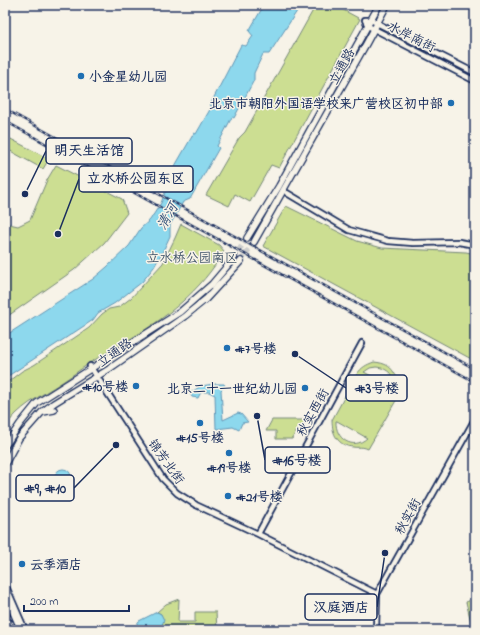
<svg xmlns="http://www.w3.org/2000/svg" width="480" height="635" font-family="'Indie Flower','LXGW WenKai TC',sans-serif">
<rect width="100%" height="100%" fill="#f7f3e8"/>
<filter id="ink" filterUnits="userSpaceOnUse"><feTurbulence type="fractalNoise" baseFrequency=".025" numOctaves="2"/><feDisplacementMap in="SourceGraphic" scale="8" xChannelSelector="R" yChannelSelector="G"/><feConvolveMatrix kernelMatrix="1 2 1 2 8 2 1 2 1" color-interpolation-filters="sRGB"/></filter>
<g filter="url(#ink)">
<path fill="#ccde92" stroke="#748678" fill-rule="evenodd" d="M316 5H334L360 19 279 168 271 165 250 202 235 194 229 206 206 195 239 138 245 132Z
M5 136 49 159 43 169 5 148Z
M56 165 122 199 127 213 104 243 74 270 5 318V223L18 226 30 220 47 180Z
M286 206 357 241 382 248 466 252 475 254V361L263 246Z
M181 224 219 245 224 251C202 290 164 320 125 342 117 347 109 351 101 356 87 364 75 374 61 383 41 396 17 407 5 428V384L22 371 34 365 89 328 102 314 109 309 119 307 131 298 163 263 175 238Z
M374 362C397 364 391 376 405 385L368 449C362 446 359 448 353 447 338 446 332 434 332 420L357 374C362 367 366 365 374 362ZM376 367C388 368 396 376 394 388L364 372 370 368ZM336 421H337L367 438C353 451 335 439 336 421Z
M272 420H306L300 431H296L292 439H276V431H266Z
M179 599 178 622H195V612H216L217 630H160L161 614 157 612 166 604Z
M471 600H475V630H473L466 602Z"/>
<path fill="#8dd8ed" stroke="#5f94b4" d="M264 5H301L269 54H263L254 73V80L234 118 232 117 217 146 219 148 190 199 183 202 170 225V236L164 249 154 267 142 282 115 303 98 313 93 320 5 378V336L93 279 107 267 129 246 141 228 150 220 161 203 175 166 194 133 196 134 212 106 210 105 241 45 246 46 253 36 249 31Z
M214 384H224L225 386 221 390 223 420 238 413 241 414 248 422 242 423 239 430 233 427 216 429 215 395 209 392H201L198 398 192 397 190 393 201 386Z
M55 477a8 8 0 1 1 16 0a8 8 0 1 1-16 0Z
M157 612 161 614 164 620 160 630H136V625L139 621Z"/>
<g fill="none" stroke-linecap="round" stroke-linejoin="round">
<path stroke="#cbcccc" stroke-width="5.5" stroke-dasharray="5.5 3" stroke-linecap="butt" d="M234 258 247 238
M241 261 254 242"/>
<g stroke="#1b2f5e" stroke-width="8">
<path id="minor" d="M475 73 371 20H365L368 26 374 29 475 81
M287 193 349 230 388 241 413 243 459 242 475 245
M90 366 163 479 177 493 196 505 258 534 377 594
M258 534 362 343
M5 584 25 630
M376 630 377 594 475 419"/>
</g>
<g stroke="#1b2f5e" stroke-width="8">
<path id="major" d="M247 238 279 186 379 5
M254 242 366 44 387 5
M43 412 54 410
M5 446 20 424 37 403 180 312 212 284 234 258
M5 464 19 438 42 412 54 403 109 369 185 316 206 299 241 261
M5 594 21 630
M5 629 6 630"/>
</g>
<use href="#minor" stroke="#f7f3e8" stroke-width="4.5"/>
<use href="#major" stroke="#f7f3e8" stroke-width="5.5"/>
<g stroke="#1b2f5e" stroke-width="2.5">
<path id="rail" d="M5 109 475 369
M5 121 475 382
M5 605 16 630"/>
</g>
<use href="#rail" stroke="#f7f3e8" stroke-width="1" stroke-dasharray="3" stroke-linecap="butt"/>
</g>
</g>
<g fill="#1f6fb2" stroke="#f7f3e8" stroke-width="1.5">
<circle cx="81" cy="76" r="4"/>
<circle cx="451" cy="103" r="4"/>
<circle cx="227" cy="348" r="4"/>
<circle cx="136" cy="386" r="4"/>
<circle cx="305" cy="388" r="4"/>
<circle cx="200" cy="423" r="4"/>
<circle cx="229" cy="453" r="4"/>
<circle cx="228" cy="496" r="4"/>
<circle cx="22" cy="564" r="4"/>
</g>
<g text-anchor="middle" stroke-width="3" stroke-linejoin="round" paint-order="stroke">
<g font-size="13" fill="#1b2f5e" stroke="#f7f3e8">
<text transform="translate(412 36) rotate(27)" y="5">水岸南街</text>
<text transform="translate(341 66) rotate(-61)" y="5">立通路</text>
<text transform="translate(114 352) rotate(-35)" y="5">立通路</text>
<text transform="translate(312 412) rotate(-61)" y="5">秋实西街</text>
<text transform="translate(167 461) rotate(54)" y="5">锦芳北街</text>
<text transform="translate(407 516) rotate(-61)" y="5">秋实街</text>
</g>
<g font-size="13" font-weight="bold" fill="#1b2f5e" stroke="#f7f3e8" text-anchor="start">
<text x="89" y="81">小金星幼儿园</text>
<text x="443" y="108" text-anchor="end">北京市朝阳外国语学校来广营校区初中部</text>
<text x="235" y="353">#7号楼</text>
<text x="128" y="391" text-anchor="end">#10号楼</text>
<text x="297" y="393" text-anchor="end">北京二十一世纪幼儿园</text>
<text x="200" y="442" text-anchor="middle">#15号楼</text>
<text x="229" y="472" text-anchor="middle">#19号楼</text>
<text x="236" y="501">#21号楼</text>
<text x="30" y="569">云季酒店</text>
</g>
<g font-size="13" fill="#3e5268" stroke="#f7f3e8">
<text x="192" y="262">立水桥公园南区</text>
</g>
<g font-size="14" font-style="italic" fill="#32517b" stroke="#f7f3e8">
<text transform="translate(167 216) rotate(-61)" y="5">清河</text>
</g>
</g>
<path fill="none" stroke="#1b2f5e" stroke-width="1.5" d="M25 194L46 151M58 234L79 179M295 354L346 388M257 416L265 460M116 445L74 488M385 553L377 607"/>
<g fill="#1b2f5e" stroke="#f7f3e8" stroke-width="1.5">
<circle cx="25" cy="194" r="4"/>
<circle cx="58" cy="234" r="4"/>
<circle cx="295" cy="354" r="4"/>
<circle cx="257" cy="416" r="4"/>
<circle cx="116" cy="445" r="4"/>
<circle cx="385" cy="553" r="4"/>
</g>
<g fill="#f7f3e8" stroke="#1b2f5e" stroke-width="1.5">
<rect x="46" y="138" width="86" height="26" rx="4"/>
<rect x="79" y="166" width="114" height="26" rx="4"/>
<rect x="346" y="375" width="61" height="26" rx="4"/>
<rect x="265" y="447" width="65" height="26" rx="4"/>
<rect x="16" y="475" width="58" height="26" rx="4"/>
<rect x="305" y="594" width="72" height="26" rx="4"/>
</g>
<g font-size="14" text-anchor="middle" font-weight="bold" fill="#1b2f5e">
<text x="89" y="155">明天生活馆</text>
<text x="136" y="183">立水桥公园东区</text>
<text x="377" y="393">#3号楼</text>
<text x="297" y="465">#16号楼</text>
<text x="45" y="493">#9, #10</text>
<text x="341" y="612">汉庭酒店</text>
</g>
<rect width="480" height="635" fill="none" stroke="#f7f3e8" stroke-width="20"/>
<rect x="10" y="10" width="460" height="615" fill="none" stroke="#1b2f5e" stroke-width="1.5" filter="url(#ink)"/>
<path d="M24 605v6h105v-6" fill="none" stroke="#1b2f5e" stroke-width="2"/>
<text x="30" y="605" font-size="12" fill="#1b2f5e" stroke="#f7f3e8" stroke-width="3" paint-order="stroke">200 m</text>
</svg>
